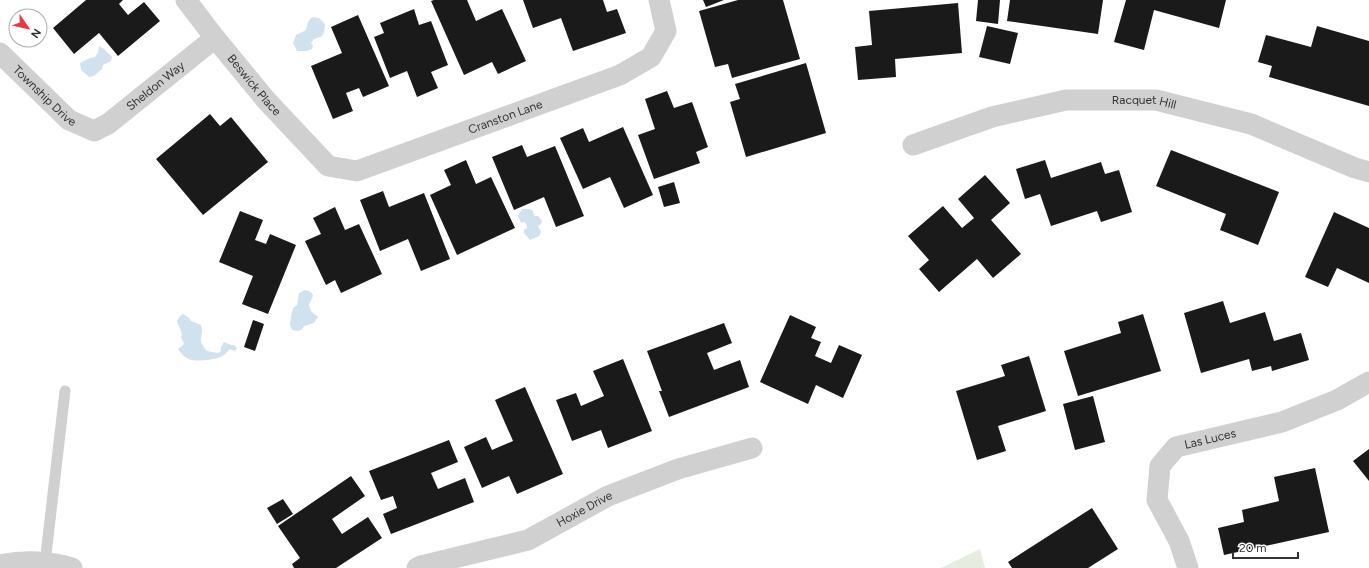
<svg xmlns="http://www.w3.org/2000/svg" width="1369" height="568" font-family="Figtree,sans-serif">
<rect width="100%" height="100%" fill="#fff"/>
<path fill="#e6ecdf" d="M980 549 985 568H941Z"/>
<path fill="#cfe2ee" d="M313 17 319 18 325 24 324 33 321 37H319L314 39 311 43 313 46 312 49 307 51H297L293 43 296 35 306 30C307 25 308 19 313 17Z
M99 46 104 49 112 57 111 61 103 65 102 69 94 76 89 77 81 70 80 63 90 58 95 57 98 52Z
M522 209H530L533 211 534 216H538L542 221 541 224 538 226 541 232 539 236 530 240 524 233V230L527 228 526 223 524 222 521 223 518 216Z
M305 290C309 291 312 292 313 296L309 305 311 311 318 317 314 323 304 326C301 332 298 331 292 330L290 325 291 316 293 308 297 305 299 293Z
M183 314 188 317 191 321 201 325C205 337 195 338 207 351L218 353 221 351V347L224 342 231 345H234L237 348 235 351 230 349C222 358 219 358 208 360 193 361 187 362 178 349L184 344 183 341 181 338C183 331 179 328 177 321L180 316Z"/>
<path fill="#1a1a1a" d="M86 0H123L119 4 128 15 144 2 160 21 118 56 99 33 74 54 53 28Z
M434 0H467L476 21 502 9 526 61 498 74 492 62 464 75 431 1Z
M523 0H603L607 12 617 9 626 33 573 51 561 18 533 28Z
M703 0H724L706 7Z
M738 0H783L800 59 732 78 728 64 715 67 699 11Z
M978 0H1000L998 24 976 21Z
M1010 0H1103L1098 34 1007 21Z
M1126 0H1226L1219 28 1154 10 1144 50 1114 42Z
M958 3 962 53 895 59 896 77 858 80 855 47 872 45 869 11Z
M414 9 419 25 431 21 448 65 431 72 438 88 417 97 407 71 390 78 374 37 384 33 380 23Z
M358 15 389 86 363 97 359 88 346 93 353 111 333 119 311 66 342 53 331 27Z
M987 26 1018 33 1010 64 979 57Z
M1317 26 1369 41V106L1269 77 1272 66 1258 62 1266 35 1311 47Z
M806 63 826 133 746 157 730 102 740 99 735 84Z
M667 91 674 108 692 102 708 147 696 152 700 163 654 179 638 135 655 129 645 99Z
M210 114 220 126 231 117 268 162 203 215 156 159Z
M623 127 653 195 624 208 610 177 583 189 560 138 583 128 589 142Z
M522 145 527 157 555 146 584 216 556 227 544 197 514 210 492 157Z
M1171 150 1279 192 1258 245 1220 230 1226 214 1156 186Z
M466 160 476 184 491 177 515 228 457 255 430 195 451 185 444 170Z
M1045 160 1051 178 1101 162 1105 174 1119 170 1132 212 1101 222 1097 211 1051 226 1040 194 1025 199 1016 169Z
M985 175 1010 203 991 220 1021 254 993 278 977 259 939 292 919 269 929 260 908 236 943 206 962 228 974 218 958 199Z
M674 182 680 203 664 207 658 187Z
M383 191 389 207 424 193 450 259 421 271 408 239 380 251 360 200Z
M335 207 345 230 359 224 382 274 341 293 335 280 326 285 305 241 321 234 313 218Z
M240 211 263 220 255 240 266 244 270 234 296 245 268 314 242 304 253 276 219 262Z
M1334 212 1369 228V283L1337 268 1328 287 1305 277Z
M1223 301 1230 323 1265 312 1274 341 1301 333 1309 360 1272 371 1271 366 1252 371 1249 359 1201 373 1184 313Z
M1143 314 1161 371 1078 396 1064 351 1121 333 1118 322Z
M790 315 816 327 811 338 821 342 815 356 831 363 839 345 862 355 843 398 816 385 808 404 760 382Z
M253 320 264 324 255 351 244 347Z
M724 323 732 343 707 353 714 370 740 360 749 387 669 417 659 391H662L647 351Z
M1029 356 1046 411 998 426 1006 451 977 460 956 391 1005 376 1001 365Z
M623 359 652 431 608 448 601 430 572 441 556 400 576 393 581 406 604 396 593 371Z
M525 387 563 474 517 494 509 476 482 488 464 447 486 437 492 450 513 441 495 400Z
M1093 396 1105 442 1075 450 1063 404Z
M449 440 458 462 431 473 438 489 465 478 474 502 391 534 383 514 397 508 393 496 381 500 369 471Z
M1369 449V481L1353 461Z
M1315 468 1329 532 1224 555 1218 528 1244 522 1242 510 1279 501 1274 477Z
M351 476 365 496 332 519 342 534 368 517 382 538 336 568H294L292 564 300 558 278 526Z
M283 499 293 514 277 524 267 508Z
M1092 508 1118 549 1088 568H1012L1008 562Z"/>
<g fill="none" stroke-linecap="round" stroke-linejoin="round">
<path stroke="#d0d0d0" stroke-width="11" d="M45 563 65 391"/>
<g stroke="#d0d0d0" stroke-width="21">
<path id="s1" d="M186 0 215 38 266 100 328 166 357 171 620 75 651 57 666 31 659 0"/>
<path id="s2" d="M0 53 69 120 94 131 108 124 215 38"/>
<path id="s3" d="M913 145 992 117 1066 100H1156L1251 124 1355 168 1369 172"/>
<path d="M0 565C23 560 50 561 72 568"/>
<path id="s4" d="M417 568 421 566 528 540 608 496 678 469 752 448"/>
<path id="s5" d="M1188 568 1179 541 1157 500 1160 466 1176 447 1282 422 1337 400 1369 382"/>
</g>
</g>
<g text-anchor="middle" stroke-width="4" stroke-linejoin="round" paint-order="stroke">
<g font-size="12" fill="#333" stroke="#fff">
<text dy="4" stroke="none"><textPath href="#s1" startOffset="109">Beswick Place</textPath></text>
<text dy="4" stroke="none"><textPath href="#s2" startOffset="200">Sheldon Way</textPath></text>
<text dy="4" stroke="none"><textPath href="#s2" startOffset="62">Township Drive</textPath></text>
<text dy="4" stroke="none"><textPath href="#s3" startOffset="238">Racquet Hill</textPath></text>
<text dy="4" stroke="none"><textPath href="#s1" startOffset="406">Cranston Lane</textPath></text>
<text dy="4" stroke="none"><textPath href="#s5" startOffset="169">Las Luces</textPath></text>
<text dy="4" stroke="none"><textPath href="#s4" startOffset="179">Hoxie Drive</textPath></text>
</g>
</g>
<g transform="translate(28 28) rotate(124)"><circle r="19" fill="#ffffff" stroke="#adadad"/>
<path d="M0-3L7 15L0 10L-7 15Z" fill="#e63946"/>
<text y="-6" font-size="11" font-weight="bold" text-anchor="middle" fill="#333333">N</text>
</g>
<path d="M1233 552v6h65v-6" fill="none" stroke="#333333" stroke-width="2"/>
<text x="1239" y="552" font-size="12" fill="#333333" stroke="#ffffff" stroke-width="3" paint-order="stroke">20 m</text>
</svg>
